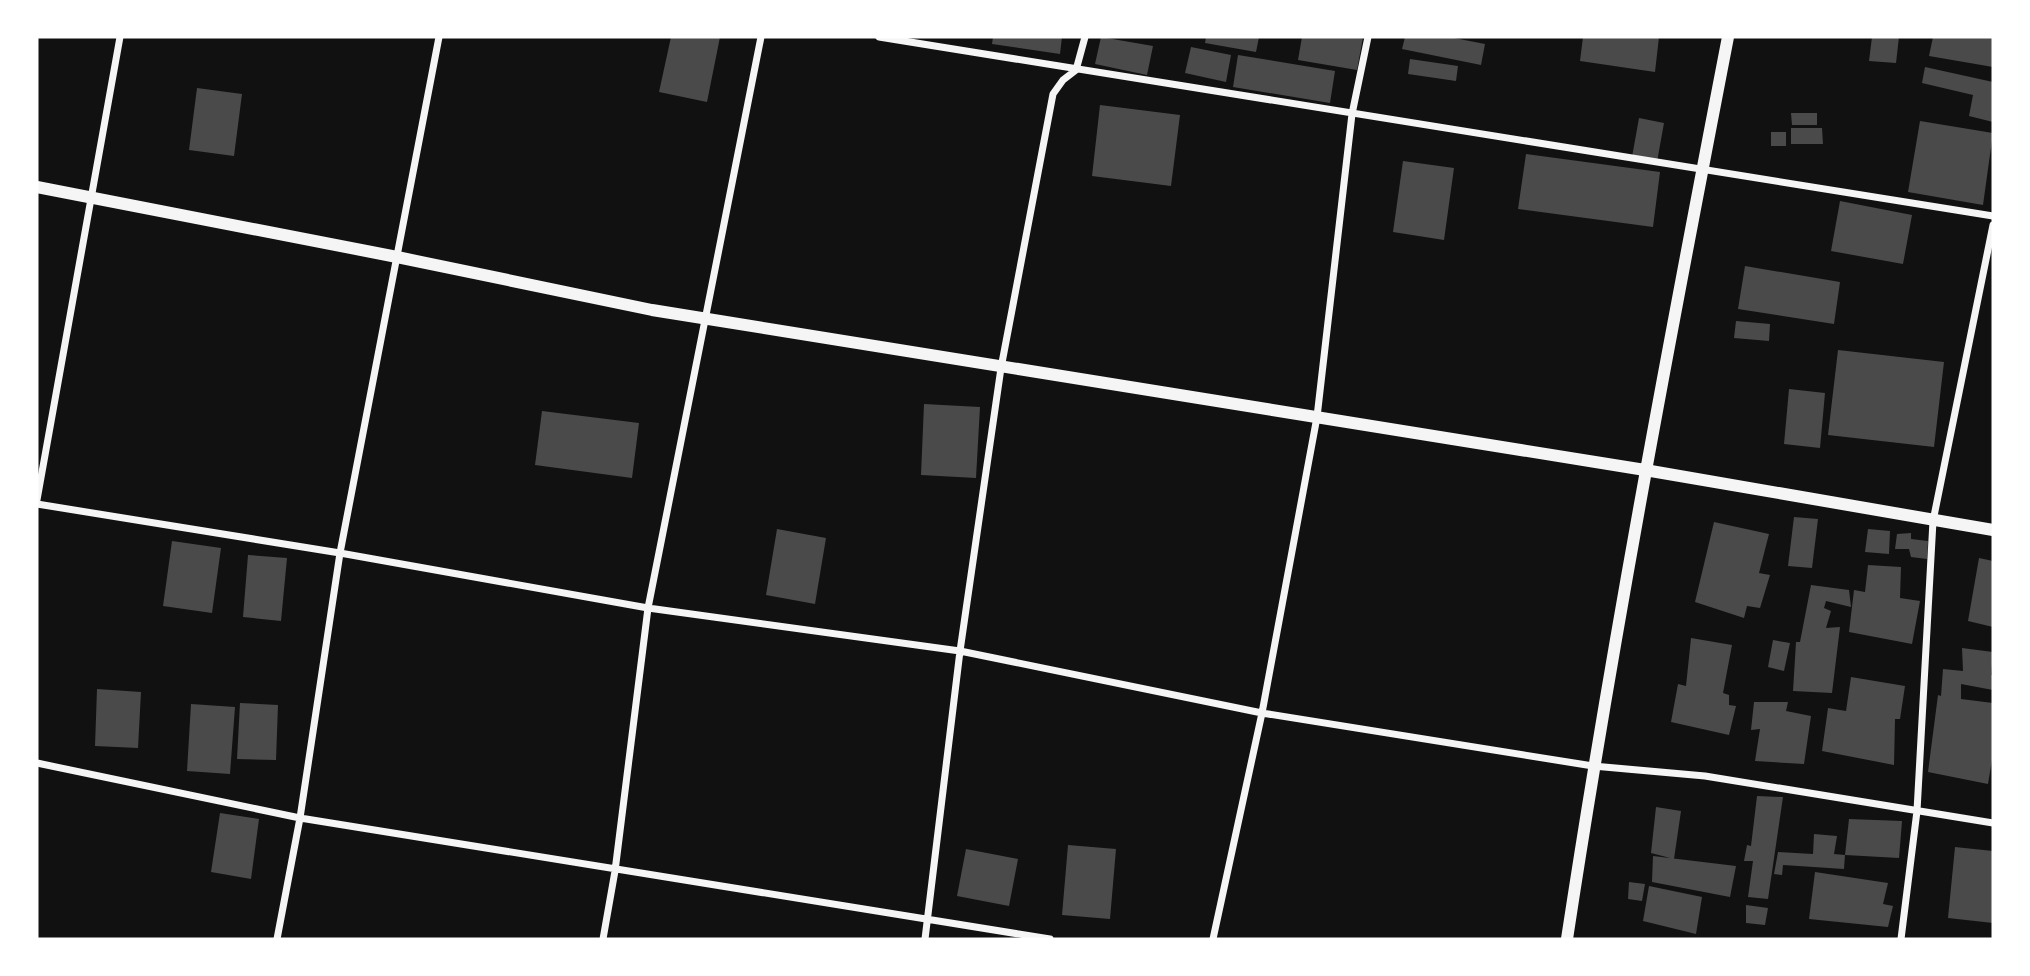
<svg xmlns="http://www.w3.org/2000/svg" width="2030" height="976" font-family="Lato,sans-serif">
<rect width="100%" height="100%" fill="#111"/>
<path fill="#4a4a4a" d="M671 37H720L707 102 659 92Z
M993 37H1062L1060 54 992 44Z
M1101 37 1153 46 1147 75 1095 64Z
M1206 37H1259L1256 52 1205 43Z
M1302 37H1363L1357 70 1298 60Z
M1405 37H1449L1485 44 1481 65 1402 49Z
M1583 37H1659L1655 72 1580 61Z
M1872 37H1899L1896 63 1869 61Z
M1933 37H1993V67L1929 56Z
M1191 47 1231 55 1226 82 1185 73Z
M1238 55 1335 71 1330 103 1233 87Z
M1410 59 1458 66 1456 81 1408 74Z
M1925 67 1993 82V122L1969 116 1973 95 1922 83Z
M197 88 242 94 234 156 189 150Z
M1100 105 1180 115 1171 186 1092 176Z
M1791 113H1817V125H1792Z
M1639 118 1664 123 1657 162 1632 157Z
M1920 121 1993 133 1983 205 1908 192Z
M1791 128H1822L1823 144H1791Z
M1771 132H1786V146H1771Z
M1526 154 1660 172 1653 227 1518 209Z
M1403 161 1454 168 1444 240 1393 232Z
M1840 201 1912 215 1903 264 1831 251Z
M1745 266 1840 282 1834 324 1738 309Z
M1736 321 1770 324 1769 341 1734 338Z
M1838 350 1944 362 1934 447 1828 435Z
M1789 389 1825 393 1820 448 1784 444Z
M924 404 980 407 976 478 921 475Z
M542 411 639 423 632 478 535 465Z
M1794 517 1818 519 1812 568 1788 566Z
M1714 522 1769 534 1759 573 1770 575 1760 608 1747 606 1744 618 1695 602Z
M777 529 826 538 815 604 766 595Z
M1868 529 1890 531 1889 554 1865 552Z
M1911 533V539L1928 541 1927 559 1911 557 1909 549H1895L1897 534Z
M172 541 221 548 212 613 163 606Z
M248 555 287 558 281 621 243 617Z
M1979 558 1993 561V627L1968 621Z
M1868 565 1901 567 1900 598 1920 601 1912 644 1849 632 1854 590 1865 592Z
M1811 585 1849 590 1851 607 1826 601 1824 608 1831 611 1826 628 1840 627 1832 693 1793 691 1796 642H1800Z
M1691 638 1732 645 1723 693 1729 695V705L1736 706 1729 735 1671 722 1678 684 1686 686Z
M1773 640 1790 643 1784 671 1768 667Z
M1962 648 1993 652 1991 675H1993V690L1961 684V699L1993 703V754L1988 784 1928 772 1938 695 1941 696 1943 669 1963 671Z
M1851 677 1905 686 1900 719H1895L1894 765 1822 751 1828 708 1846 711Z
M97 689 141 692 138 748 95 746Z
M1754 702H1788L1786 711 1811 716 1804 764 1755 761 1760 729 1751 730Z
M240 703 278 705 276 760 237 759Z
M191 704 235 707 230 774 187 771Z
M1757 796 1783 797 1768 899 1748 897 1753 861H1744L1747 845 1751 846Z
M1656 807 1681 811 1674 859 1651 853Z
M220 813 259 819 251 879 211 872Z
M1849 819 1902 821 1899 858 1845 855 1844 869 1783 865 1782 875 1774 874 1778 852 1813 854 1814 834 1837 836 1834 854 1845 855Z
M1068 845 1116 849 1110 919 1062 915Z
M1955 847 1993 851V923L1948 918Z
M966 849 1018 859 1009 906 957 896Z
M1653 856 1736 866 1730 897 1652 882Z
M1815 872 1888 883 1883 904 1893 906 1888 927 1809 919Z
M1629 882 1645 884 1642 901 1628 899Z
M1649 886 1702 897 1696 934 1643 921Z
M1746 905 1768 908 1765 925 1746 923Z"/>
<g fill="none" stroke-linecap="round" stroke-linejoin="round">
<path stroke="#f5f5f5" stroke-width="7" d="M879 37 1993 216
M37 500 120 37
M37 504 340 553 648 608 960 651 1262 713 1593 766 1705 776 1993 823
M37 763 300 818 1050 939
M277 939 300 818 340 553 439 37
M603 939 615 871 648 608 761 37
M925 939 960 651 1001 368 1053 94 1063 80 1076 70 1085 37
M1213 939 1262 713 1317 417 1352 114 1368 37
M1901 939 1917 811 1933 521 1993 225"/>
<path stroke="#f5f5f5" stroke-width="12" d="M37 187 397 257 652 310 1645 470 1993 530
M1567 939C1613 637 1670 337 1728 37"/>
</g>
<rect width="2030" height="976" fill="none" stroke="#ffffff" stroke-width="77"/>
</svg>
